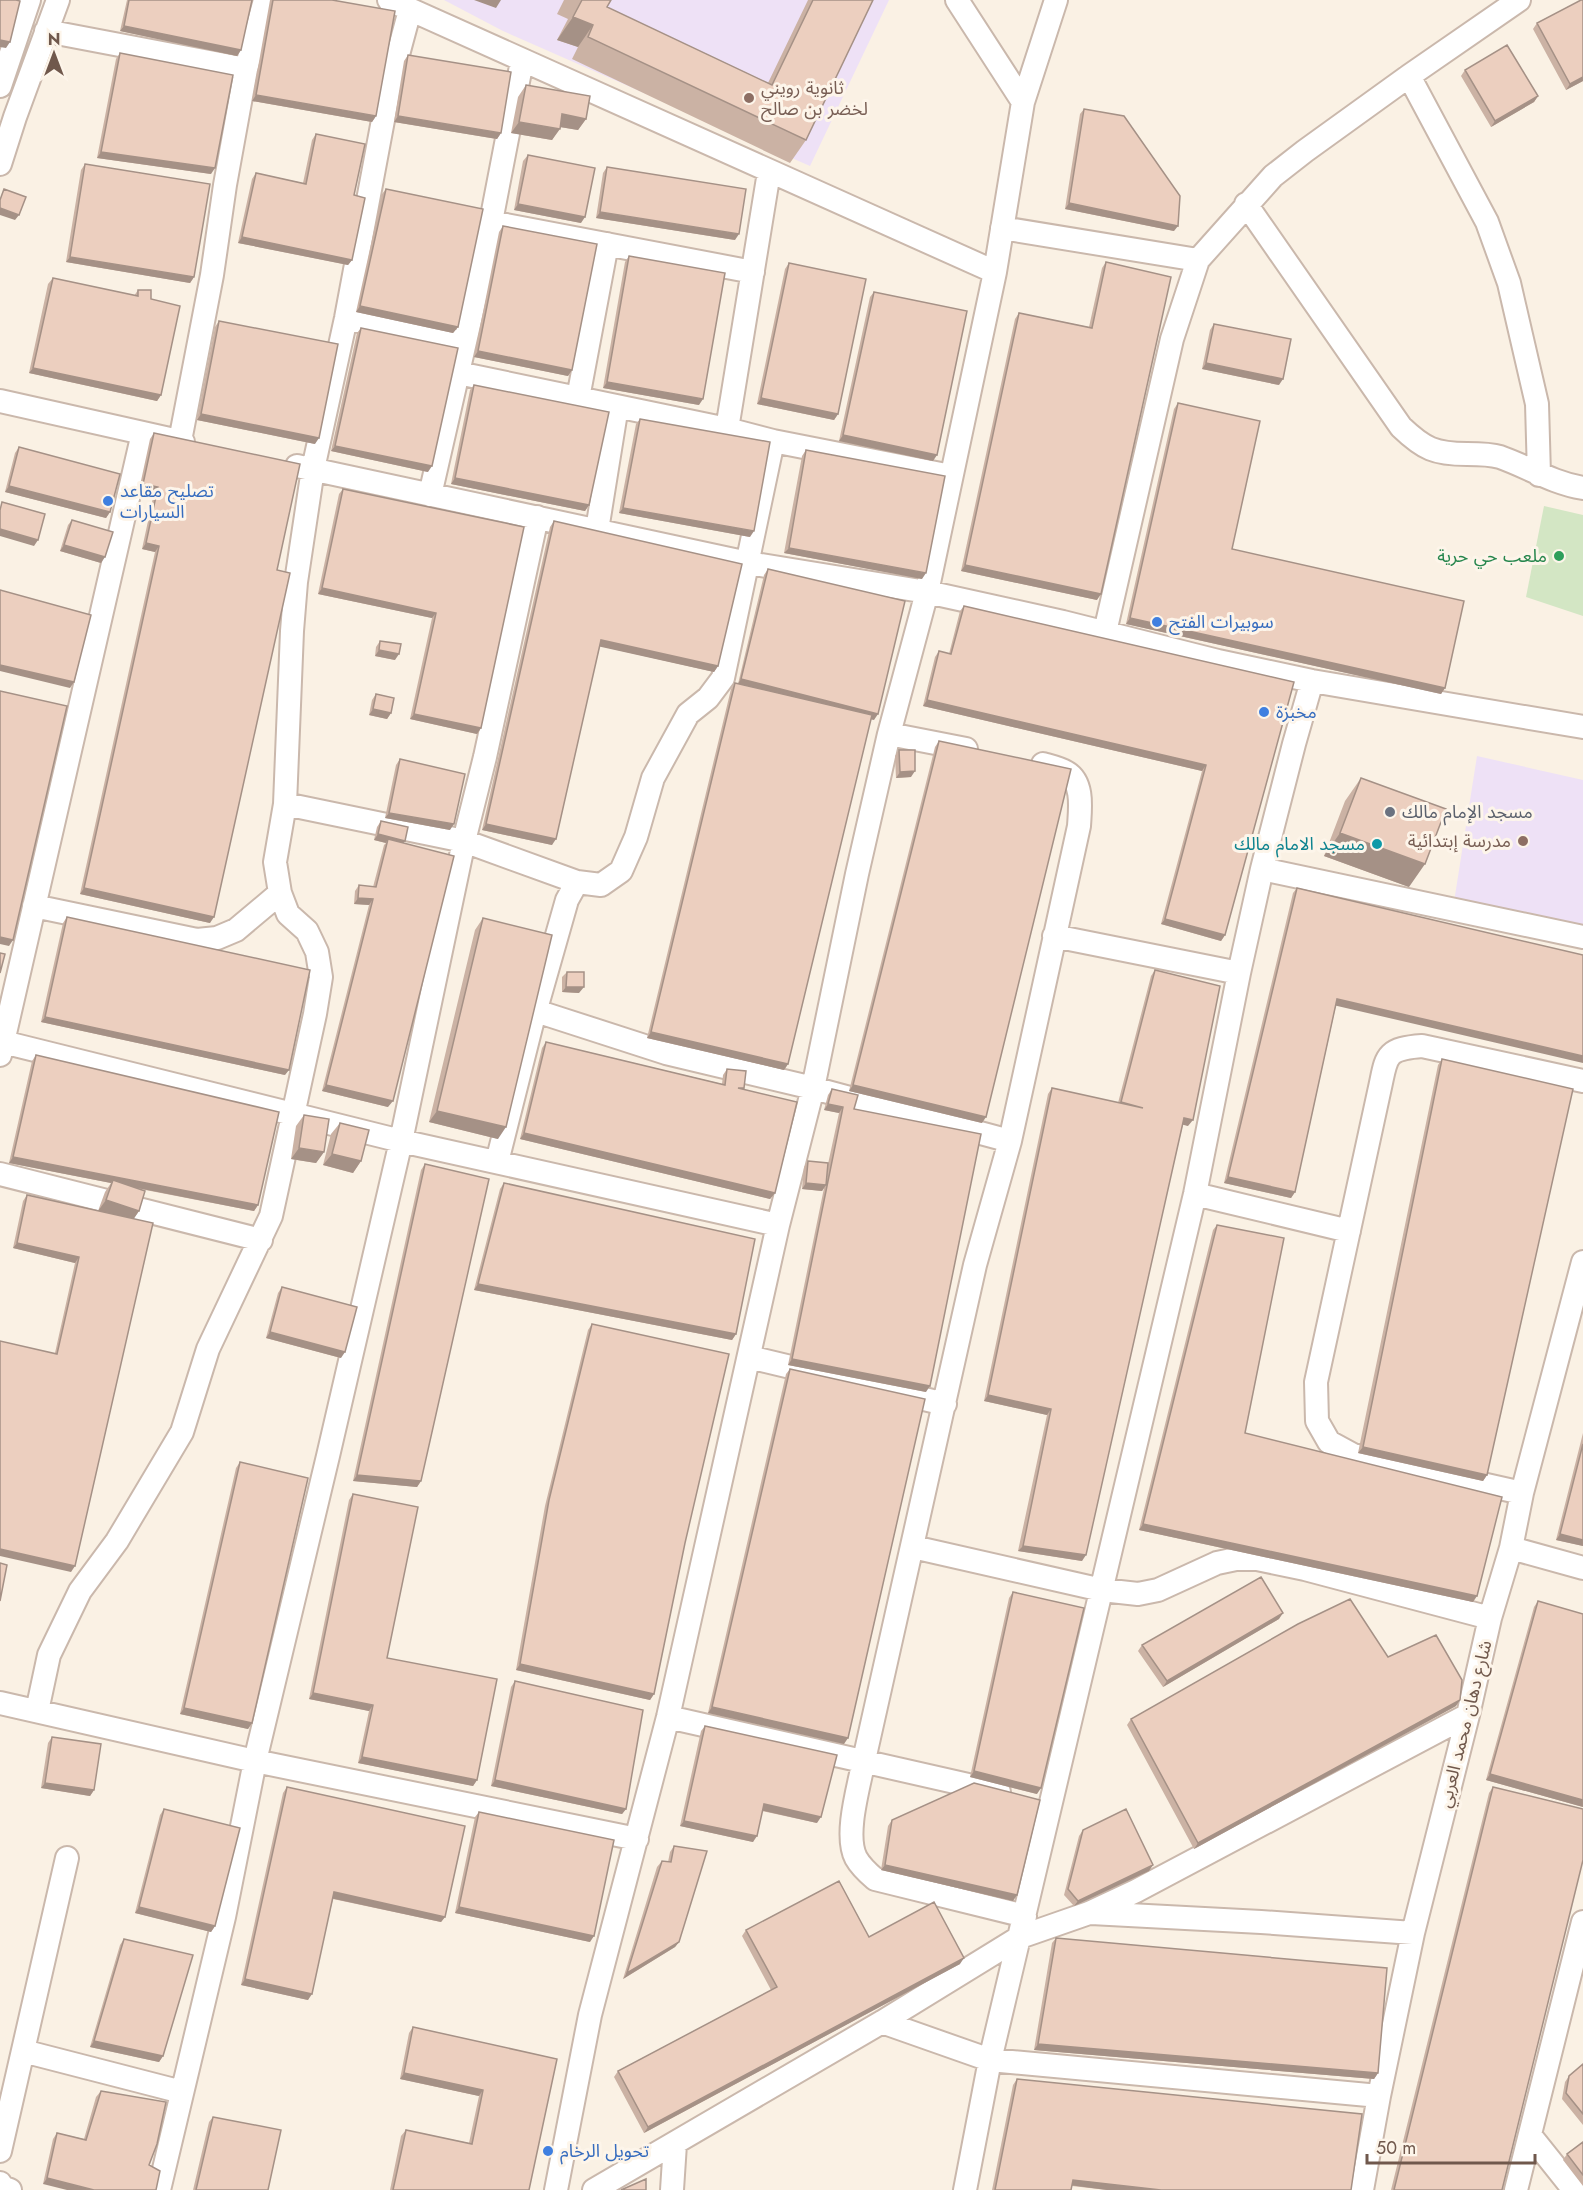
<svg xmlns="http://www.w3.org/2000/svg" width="1583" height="2190" font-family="Jost,'Noto Sans Arabic',sans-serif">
<rect width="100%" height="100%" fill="#faf1e4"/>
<path fill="#eee1f6" d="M444 0H889L810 166 503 31Z
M1477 756 1583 780V931L1454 902Z"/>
<path fill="#d3e6c4" d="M1544 506 1583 515V616L1526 597Z"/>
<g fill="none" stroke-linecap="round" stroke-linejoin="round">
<g stroke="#cab8ac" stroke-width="26">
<path id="street" d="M389 0 995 272
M957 0 1023 102
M46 31 246 69
M1409 76 1487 222 1509 283 1537 404 1539 475
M0 86 29 0
M0 164 15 117 58 0
M1246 204 1401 427C1424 449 1435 454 1467 454 1478 454 1490 454 1500 457 1528 467 1553 483 1583 488
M490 222 753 272
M1002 228 1198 260 1273 176 1305 151 1409 76 1519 0
M346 318 464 343
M458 373 727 429
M578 398 607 244
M0 401 183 442
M180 441 212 275 225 185 246 69 265 0
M773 441 951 476
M297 466 748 563 927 592 1063 622 1218 661 1312 681 1583 727
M430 495 483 263 522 61
M597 530 617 406
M1105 632 1172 339 1198 260
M889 734 966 749
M285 804 464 841 577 882 567 900 532 1023 497 1162
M1262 869 1583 937
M577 882 601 885 621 871 636 837 653 778 688 714 708 698 723 678 773 441 727 429 769 172
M34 906 197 940 217 938 236 930 280 893
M1054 936 1239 973
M536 1011 666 1053 813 1088 1010 1141
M3 1042 401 1141 778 1225
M0 1055 143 433
M0 1174 261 1240
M1195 1194 1349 1231
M749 1357 945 1404
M1522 1493 1353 1455 1329 1442 1317 1421 1316 1382 1379 1092C1387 1057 1383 1049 1422 1046L1583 1081
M913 1547 1102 1590 1138 1594 1158 1590 1217 1563 1236 1559H1257L1305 1569 1490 1618
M1511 1548 1583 1568
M0 1703 255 1761 637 1839
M37 1711 49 1655 80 1591 117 1541 182 1432 208 1349 271 1216 315 1014 321 977 317 952 307 931 288 914 280 893 275 862 285 804 292 631 296 582 313 469 346 318 389 88 410 10
M668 1717 999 1792
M1091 1913 1261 1922 1413 1933
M1025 1916 875 1879C868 1873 861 1867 856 1858 844 1835 859 1786 864 1760L975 1265 1010 1141 1079 826C1080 809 1084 782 1066 772 1059 768 1050 766 1043 764
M882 2022 990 2060 1379 2096
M23 2051 182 2092
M1530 2135 1574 2190
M0 2151 67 1858
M0 2183 2 2187 10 2190
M159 2190 224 1917 255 1761 328 1456 401 1141 464 841 485 757 537 517
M556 2190 590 2015 668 1717 778 1225 813 1088 857 874 889 734 927 592 995 272 1023 102 1056 0
M594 2190 882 2022 1020 1937 1089 1913 1136 1891 1468 1715
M672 2190 675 2144
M965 2190 990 2060 1195 1194 1239 973 1262 869 1294 744 1312 681
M1362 2190 1379 2096 1413 1933 1468 1715 1490 1618 1511 1548 1522 1493 1583 1262
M1516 2190 1583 1922"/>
</g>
<use href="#street" stroke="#fff" stroke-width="22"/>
</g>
<path fill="#cbb2a4" d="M127 0H252L241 50 237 56 120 31Z
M270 0H332L376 116 372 122 252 101Z
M564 0H611L607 7 768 83 808 0H873L806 140 790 163 572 59 578 47 557 40 568 19 557 14Z
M1537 23 1583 81 1566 90 1533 29Z
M120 53 211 174 97 158 116 59Z
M408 55 501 133 497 139 394 122 404 61Z
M1465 70 1538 96 1534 102 1491 127 1461 76Z
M526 85 586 119 578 130 560 127 552 140 511 133 518 97Z
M1084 109 1174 231 1065 209 1080 114Z
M316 134 354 195 352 260 348 265 238 243 252 179 256 173 303 183 312 140Z
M528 155 581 223 514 210 523 161Z
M85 164 194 277 190 283 66 262 81 170Z
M607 167 735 240 596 218 603 173Z
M386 189 458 327 453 333 356 312 382 194Z
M503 226 572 370 568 376 474 357 499 232Z
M629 256 699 405 603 388 625 262Z
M1106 262 1097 600 961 571 1015 319 1019 313 1089 327 1102 268Z
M789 263 838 414 834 420 757 404 785 269Z
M53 278 134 296 138 290 151 299 161 395 157 401 29 373 48 284Z
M874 292 933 461 839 441 870 297Z
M219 321 315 444 197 420 215 327Z
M1214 324 1279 385 1202 369 1210 330Z
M361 328 428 472 331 451 357 333Z
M474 385 589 505 585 511 451 484 470 390Z
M1178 403 1232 549 1445 688 1441 694 1126 624 1174 409Z
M640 419 750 537 619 513 636 424Z
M154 433 277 570 210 923 80 894 155 552 142 549 154 493 139 490 150 439Z
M19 447 110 512 106 518 5 492 15 453Z
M806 450 922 579 784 553 802 456Z
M343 489 524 527 481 728 477 734 410 719 432 618 318 594 339 494Z
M72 520 101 563 60 551 68 525Z
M554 521 718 666 714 672 600 646 552 845 482 830 550 527Z
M768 569 874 720 871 719 788 1064 784 1070 647 1038 731 689 735 683 738 684 764 575Z
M964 606 1294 682 1225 935 1221 941 1161 924 1202 771 923 706 935 657 939 651 949 654 960 611Z
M380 641 395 660 375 656 376 647Z
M376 694 391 713 387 719 369 715 372 700Z
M939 741 982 1123 849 1091 935 747Z
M899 750 911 777 896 778 895 756Z
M400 759 450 830 385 818 396 765Z
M1361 778 1409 887 1324 856 1345 801Z
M381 821 403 843 388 1107 322 1091 369 905 354 904 355 891 359 885 373 887 384 845 386 843 374 840 377 827Z
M1297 888 1336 1005 1295 1192 1291 1198 1224 1183 1293 893Z
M67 917 285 1075 41 1022 63 923Z
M483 918 498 1139 429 1122 475 930Z
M1155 970 1188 1126 1183 1124 1082 1561 1018 1551 1047 1415 984 1401 1048 1094 1052 1088 1118 1103 1151 976Z
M567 972 579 993 562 992V977Z
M546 1042 722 1084 723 1075 727 1069 743 1089 775 1193 770 1199 520 1139 542 1048Z
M36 1055 258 1205 254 1211 135 1188 139 1211 133 1219 71 1572 55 1353 75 1263 13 1248 23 1201 27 1195 98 1211 105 1192 111 1183 9 1163 32 1061Z
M1442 1059 1487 1475 1483 1481 1358 1453 1438 1065Z
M832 1089 854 1109 926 1392 788 1365 824 1188 822 1191 802 1189 804 1167 808 1161 828 1164 839 1113 824 1110 828 1095Z
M304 1115 324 1152 316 1163 291 1159 296 1126Z
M340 1123 361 1161 353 1173 323 1165 331 1134Z
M425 1164 421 1481 417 1487 353 1481 421 1170Z
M504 1183 736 1334 732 1340 474 1290 500 1189Z
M1217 1225 1245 1433 1473 1602 1139 1530 1213 1230Z
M282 1287 341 1358 266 1338 278 1293Z
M592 1324 685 1543 654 1694 650 1700 516 1670 545 1506 588 1330Z
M790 1369 844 1744 708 1713 786 1374Z
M1583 1433V1546L1556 1540Z
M240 1462 252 1723 248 1729 180 1714 236 1468Z
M353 1494 387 1658 477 1780 473 1786 358 1763 369 1711 309 1699 349 1500Z
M1013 1592 1037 1794 970 1777 1009 1598Z
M1538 1601 1583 1614V1807L1486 1780 1534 1607Z
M1279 1619 1163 1687 1138 1651 1142 1645Z
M1388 1657 1456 1706 1194 1849 1127 1725 1131 1719Z
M515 1681 626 1809 622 1814 491 1786 511 1687Z
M705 1726 817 1823 762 1811 753 1842 680 1826 701 1731Z
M52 1737 94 1790 90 1796 41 1788 48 1743Z
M287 1787 445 1917 441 1922 333 1899 308 2000 241 1985 283 1793Z
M1493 1787 1502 2190H1391L1489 1793Z
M164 1809 215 1926 211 1932 135 1913 160 1815Z
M479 1812 590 1942 455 1913 475 1817Z
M892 1820 1013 1901 881 1870 888 1826Z
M1083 1830 1149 1871 1074 1906 1064 1895 1079 1836Z
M674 1846 679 1942 675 1947 623 1979 657 1867 662 1861 668 1862 670 1852Z
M746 1930 869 1937 960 1964 644 2133 614 2077 618 2071 771 1990 742 1936Z
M1056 1938 1378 2073 1374 2079 1034 2050 1052 1943Z
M124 1939 163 2056 159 2062 90 2047 120 1945Z
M413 2027 557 2059 529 2190H390L401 2136 406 2130 469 2143 479 2096 400 2079 409 2033Z
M1583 2064V2125L1562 2099 1565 2082 1569 2076Z
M1017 2079 1351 2190H1107L1072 2186 1071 2190H992L1013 2085Z
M101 2091 149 2165 43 2184 53 2139 57 2133 84 2139 96 2097Z
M213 2117 268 2190H193L209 2122Z
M1583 2142V2186L1563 2160 1567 2154Z"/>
<path fill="#a59186" d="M474 0H501L496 8Z
M573 17 593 25 578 47 557 40Z
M124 26 241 50 237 56 120 31Z
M0 40 10 42 6 48 0 47Z
M1583 77V81L1566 90 1570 84Z
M256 95 376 116 372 122 252 101Z
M1538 96 1534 102 1491 127 1495 121Z
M562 114 586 119 578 130 554 126Z
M398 116 501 133 497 139 394 122Z
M519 122 560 129 552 140 511 133Z
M101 152 215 168 211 174 97 158Z
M1069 203 1178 226 1174 231 1065 209Z
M518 204 585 217 581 223 514 210Z
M0 208 19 215 15 220 0 215Z
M600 212 739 234 735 240 596 218Z
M242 237 352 260 348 265 238 243Z
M70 257 194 277 190 283 66 262Z
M360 306 458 327 453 333 356 312Z
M478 351 572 370 568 376 474 357Z
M1206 363 1283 379 1279 385 1202 369Z
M33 368 161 395 157 401 29 373Z
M607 382 703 399 699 405 603 388Z
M761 398 838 414 834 420 757 404Z
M201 414 319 438 315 444 197 420Z
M843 435 937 455 933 461 839 441Z
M335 446 432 466 428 472 331 451Z
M455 478 589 505 585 511 451 484Z
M143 484 158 487 154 493 139 490Z
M9 486 110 512 106 518 5 492Z
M623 508 754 531 750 537 619 513Z
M0 529 38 540 34 546 0 536Z
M146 543 159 546 155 552 142 549Z
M64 545 105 557 101 563 60 551Z
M789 548 926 573 922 579 784 553Z
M965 565 1101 594 1097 600 961 571Z
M322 588 436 613 432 618 318 594Z
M1130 618 1445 688 1441 694 1126 624Z
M601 640 718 666 714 672 597 646Z
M379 650 399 654 395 660 375 656Z
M0 665 74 682 70 688 0 671Z
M741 679 878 714 874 720 737 685Z
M927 700 1206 765 1202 771 923 706Z
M373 709 391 713 387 719 369 715Z
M414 714 481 728 477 734 410 719Z
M915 771 911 777 896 778 900 772Z
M389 813 454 824 450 830 385 818Z
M486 824 556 839 552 845 482 830Z
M1340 833 1425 864 1409 887 1324 856Z
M378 834 405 841 401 846 388 839 386 843 374 840Z
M84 888 214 917 210 923 80 894Z
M358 898 373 899 369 905 354 904Z
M1165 919 1225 935 1221 941 1161 924Z
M0 937 13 940 9 946 0 944Z
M566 987H584L579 993 562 992Z
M1337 999 1583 1056V1063L1333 1005Z
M45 1017 289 1070 285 1075 41 1022Z
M651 1032 788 1064 784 1070 647 1038Z
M326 1085 393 1101 388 1107 322 1091Z
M853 1085 986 1117 982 1123 849 1091Z
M828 1104 843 1107 839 1113 824 1110Z
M437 1111 506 1127 498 1139 429 1122Z
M1184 1118 1193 1120 1188 1126 1180 1124Z
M524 1133 775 1193 770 1199 520 1139Z
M299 1148 324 1152 316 1163 291 1159Z
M332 1154 361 1161 353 1173 323 1165Z
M13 1157 258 1205 254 1211 112 1183 113 1180 111 1183 9 1163Z
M1228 1177 1295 1192 1291 1198 1224 1183Z
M806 1183 826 1185 822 1191 802 1189Z
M106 1200 139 1211 131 1223 98 1211Z
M17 1243 79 1257 75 1263 13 1248Z
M478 1284 736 1334 732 1340 474 1290Z
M270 1332 345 1352 341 1358 266 1338Z
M792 1359 930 1386 926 1392 788 1365Z
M988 1395 1051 1409 1047 1415 984 1401Z
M1363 1447 1487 1475 1483 1481 1358 1453Z
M357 1475 421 1481 417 1487 353 1481Z
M1143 1524 1477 1596 1473 1602 1139 1530Z
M1560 1534 1583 1540V1546L1556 1540Z
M1023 1546 1086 1555 1082 1561 1018 1551Z
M0 1549 75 1566 71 1572 0 1556Z
M1283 1613 1279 1619 1163 1687 1167 1681Z
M520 1664 654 1694 650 1700 516 1670Z
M313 1693 373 1705 369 1711 309 1699Z
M1460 1700 1456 1706 1194 1849 1198 1843Z
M712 1707 848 1738 844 1744 708 1713Z
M184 1708 252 1723 248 1729 180 1714Z
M362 1757 477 1780 473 1786 358 1763Z
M974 1771 1041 1788 1037 1794 970 1777Z
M1490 1774 1583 1800V1807L1486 1780Z
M495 1780 626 1809 622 1814 491 1786Z
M45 1783 94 1790 90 1796 41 1788Z
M764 1804 821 1817 817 1823 760 1810Z
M684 1821 757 1836 753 1842 680 1826Z
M885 1865 1017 1895 1013 1901 881 1870Z
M1153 1865 1149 1871 1074 1906 1078 1901Z
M334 1892 445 1917 441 1922 330 1898Z
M139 1907 215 1926 211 1932 135 1913Z
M459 1907 594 1936 590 1942 455 1913Z
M679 1942 675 1947 623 1979 627 1973Z
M964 1958 960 1964 644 2133 648 2127Z
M245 1979 312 1994 308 2000 241 1985Z
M94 2041 163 2056 159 2062 90 2047Z
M1038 2044 1378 2073 1374 2079 1034 2050Z
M404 2073 483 2090 479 2096 400 2079Z
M47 2178 94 2190H67L43 2184Z
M1073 2180 1161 2190H1107L1069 2185Z"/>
<path fill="#eccfbf" stroke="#a59186" stroke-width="1.5" d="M0 0H16L20 1 10 42 0 40Z
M129 0H252L241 50 124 26Z
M273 0H332L395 11 376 116 256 95Z
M582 0H611L607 7 772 85 813 0H873L806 140 588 37 593 25 573 17Z
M1581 0H1583V77L1570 84 1537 23Z
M1507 45 1538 96 1495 121 1465 70Z
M120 53 233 75 215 168 101 152Z
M408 55 511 72 501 133 398 116Z
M526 85 590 96 586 119 562 114 560 129 519 122Z
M1084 109 1124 116 1180 196 1178 226 1069 203Z
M316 134 365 144 354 195 365 198 352 260 242 237 256 173 306 184Z
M528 155 595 168 585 217 518 204Z
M85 164 210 184 194 277 70 257Z
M607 167 746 189 739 234 600 212Z
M4 189 26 197 19 215 0 208V200Z
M386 189 483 209 458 327 360 306Z
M503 226 597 244 572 370 478 351Z
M629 256 725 273 703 399 607 382Z
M1106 262 1171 277 1101 594 965 565 1019 313 1092 328Z
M789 263 866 279 838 414 761 398Z
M53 278 138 296V290H151V299L180 306 161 395 33 368Z
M874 292 967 311 937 455 843 435Z
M219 321 338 344 319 438 201 414Z
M1214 324 1291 339 1283 379 1206 363Z
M361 328 458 348 432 466 335 446Z
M474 385 609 412 589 505 455 478Z
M1178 403 1260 421 1232 549 1464 601 1445 688 1130 618Z
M640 419 770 442 754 531 623 508Z
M154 433 300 464 277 570 290 573 214 917 84 888 159 546 146 543 158 487 143 484Z
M19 447 120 474 110 512 9 486Z
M806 450 945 476 926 573 789 548Z
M343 489 524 527 481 728 414 714 436 613 322 588Z
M2 502 45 514 38 540 0 529V510Z
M72 520 113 532 105 557 64 545Z
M554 521 742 564 718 666 601 640 556 839 486 824Z
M768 569 905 601 878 714 741 679Z
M0 590 91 615 74 682 0 665Z
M964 606 1294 682 1225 935 1165 919 1206 765 927 700 939 651 951 654Z
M380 641 401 644 399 654 379 650Z
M735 683 872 715 788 1064 651 1032Z
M0 691 67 706 13 940 0 937Z
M376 694 394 698 391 713 373 709Z
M939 741 1071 769 986 1117 853 1085Z
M899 750H915V771L900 772Z
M400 759 465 774 454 824 389 813Z
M1361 778 1446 809 1425 864 1340 833Z
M381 821 408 827 405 841 378 834Z
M388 839 454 856 393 1101 326 1085 373 899 358 898 359 885 376 887Z
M1297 888 1583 955V1056L1337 999 1295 1192 1228 1177Z
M67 917 310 970 289 1070 45 1017Z
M483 918 552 935 506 1127 437 1111Z
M0 953 5 954 0 973Z
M1155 970 1220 986 1193 1120 1184 1118 1086 1555 1023 1546 1051 1409 988 1395 1052 1088 1143 1108 1121 1102Z
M567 972H584V987H566Z
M546 1042 725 1085 727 1069 746 1071 744 1088H738L797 1102 775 1193 524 1133Z
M36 1055 279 1112 258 1205 13 1157Z
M1442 1059 1573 1089 1487 1475 1363 1447Z
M832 1089 858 1095 854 1109 981 1134 930 1386 792 1359 843 1107 828 1104Z
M304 1115 329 1119 324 1152 299 1148Z
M340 1123 369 1130 361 1161 332 1154Z
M808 1161 828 1163 826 1185 806 1183Z
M425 1164 489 1179 421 1481 357 1475Z
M113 1180 145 1191 139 1211 106 1200Z
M504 1183 755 1239 736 1334 478 1284Z
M27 1195 153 1223 75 1566 0 1549V1341L57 1354 79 1257 17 1243Z
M1217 1225 1284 1238 1245 1433 1502 1497 1477 1596 1143 1524Z
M282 1287 357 1307 345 1352 270 1332Z
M592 1324 729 1354 685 1543 654 1694 520 1664 549 1500Z
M790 1369 925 1399 848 1738 712 1707Z
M1583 1444V1540L1560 1534Z
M240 1462 308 1478 252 1723 184 1708Z
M353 1494 418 1507 387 1658 497 1679 477 1780 362 1757 373 1705 313 1693Z
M0 1563 7 1565 0 1601Z
M1261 1577 1283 1613 1167 1681 1142 1645Z
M1013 1592 1084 1608 1041 1788 974 1771Z
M1350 1599 1388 1657 1436 1635 1462 1680 1460 1700 1198 1843 1131 1719 1298 1624Z
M1538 1601 1583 1614V1800L1490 1774Z
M515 1681 643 1710 626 1809 495 1780Z
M705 1726 837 1755 821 1817 764 1804 757 1836 684 1821Z
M52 1737 101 1744 94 1790 45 1783Z
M974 1783 1040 1800 1017 1895 885 1865 892 1820Z
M287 1787 465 1826 445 1917 334 1892 312 1994 245 1979Z
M1493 1787 1583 1809V1860L1502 2190H1394Z
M164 1809 240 1828 215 1926 139 1907Z
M1126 1809 1153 1865 1078 1901 1068 1889 1083 1830Z
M479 1812 614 1840 594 1936 459 1907Z
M674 1846 707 1851 679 1942 627 1973 662 1861 671 1862Z
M839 1881 869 1937 934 1902 964 1958 648 2127 618 2071 777 1987 746 1930Z
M1056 1938 1387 1968 1378 2073 1038 2044Z
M124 1939 193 1955 163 2056 94 2041Z
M413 2027 557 2059 529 2190H393L406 2130 472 2144 483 2090 404 2073Z
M1583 2064V2114L1566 2093 1569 2076Z
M1017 2079 1362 2114 1351 2190H1161L1073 2180 1071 2190H995Z
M101 2091 166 2102 157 2144 149 2165 160 2171 156 2190H94L47 2178 57 2133 86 2140Z
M213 2117 281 2130 268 2190H196Z
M1583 2142V2175L1567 2154Z
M646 2179V2190H621Z"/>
<g fill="#8d6e63" stroke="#fdf5ea" stroke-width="2">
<circle cx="749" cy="98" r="6"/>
<circle cx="1523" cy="841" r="6"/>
</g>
<g fill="#3f7fe0" stroke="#fdf5ea" stroke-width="2">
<circle cx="108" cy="501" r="6"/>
<circle cx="1157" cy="622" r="6"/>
<circle cx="1264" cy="712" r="6"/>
<circle cx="548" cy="2151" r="6"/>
</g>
<circle fill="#2e9e5b" stroke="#fdf5ea" stroke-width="2" cx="1559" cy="556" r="6"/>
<circle fill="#6b7280" stroke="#fdf5ea" stroke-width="2" cx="1390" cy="812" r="6"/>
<circle fill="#0f9aa8" stroke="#fdf5ea" stroke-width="2" cx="1377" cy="844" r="6"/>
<g text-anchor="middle" stroke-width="6" stroke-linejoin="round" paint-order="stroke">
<g font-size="18" fill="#785e54" stroke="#fdf5ea" text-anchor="start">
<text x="761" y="94">ثانوية رويني<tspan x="761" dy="21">لخضر بن صالح</tspan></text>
<text x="1511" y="847" text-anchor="end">مدرسة إبتدائية</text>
</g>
<g font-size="18" fill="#366cbe" stroke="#fdf5ea" text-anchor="start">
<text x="120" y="497">تصليح مقاعد<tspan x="120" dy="21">السيارات</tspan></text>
<text x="1169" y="628">سوبيرات الفتح</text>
<text x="1276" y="718">مخبزة</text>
<text x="560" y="2157">تحويل الرخام</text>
</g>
<g font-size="18" fill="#27864d" stroke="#fdf5ea" text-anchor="end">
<text x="1547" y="562">ملعب حي حرية</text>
</g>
<g font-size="18" fill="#5b616d" stroke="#fdf5ea" text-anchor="start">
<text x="1402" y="818">مسجد الإمام مالك</text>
</g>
<g font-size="18" fill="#0d838f" stroke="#fdf5ea" text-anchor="end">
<text x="1365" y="850">مسجد الامام مالك</text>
</g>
<g font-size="18" fill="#70584c" stroke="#fdf5ea">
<text transform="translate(1465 1724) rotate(-76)" y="6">شارع دهان محمد العربي</text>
</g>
</g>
<g transform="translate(54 54)" stroke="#fdf5ea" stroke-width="4.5" paint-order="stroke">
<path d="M0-4.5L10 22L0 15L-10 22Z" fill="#70584c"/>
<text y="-9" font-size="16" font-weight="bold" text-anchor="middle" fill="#70584c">N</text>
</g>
<path d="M1367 2154v9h168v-9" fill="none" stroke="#70584c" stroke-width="3"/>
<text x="1376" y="2154" font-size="18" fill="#70584c" stroke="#fdf5ea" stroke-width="4.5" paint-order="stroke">50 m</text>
</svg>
